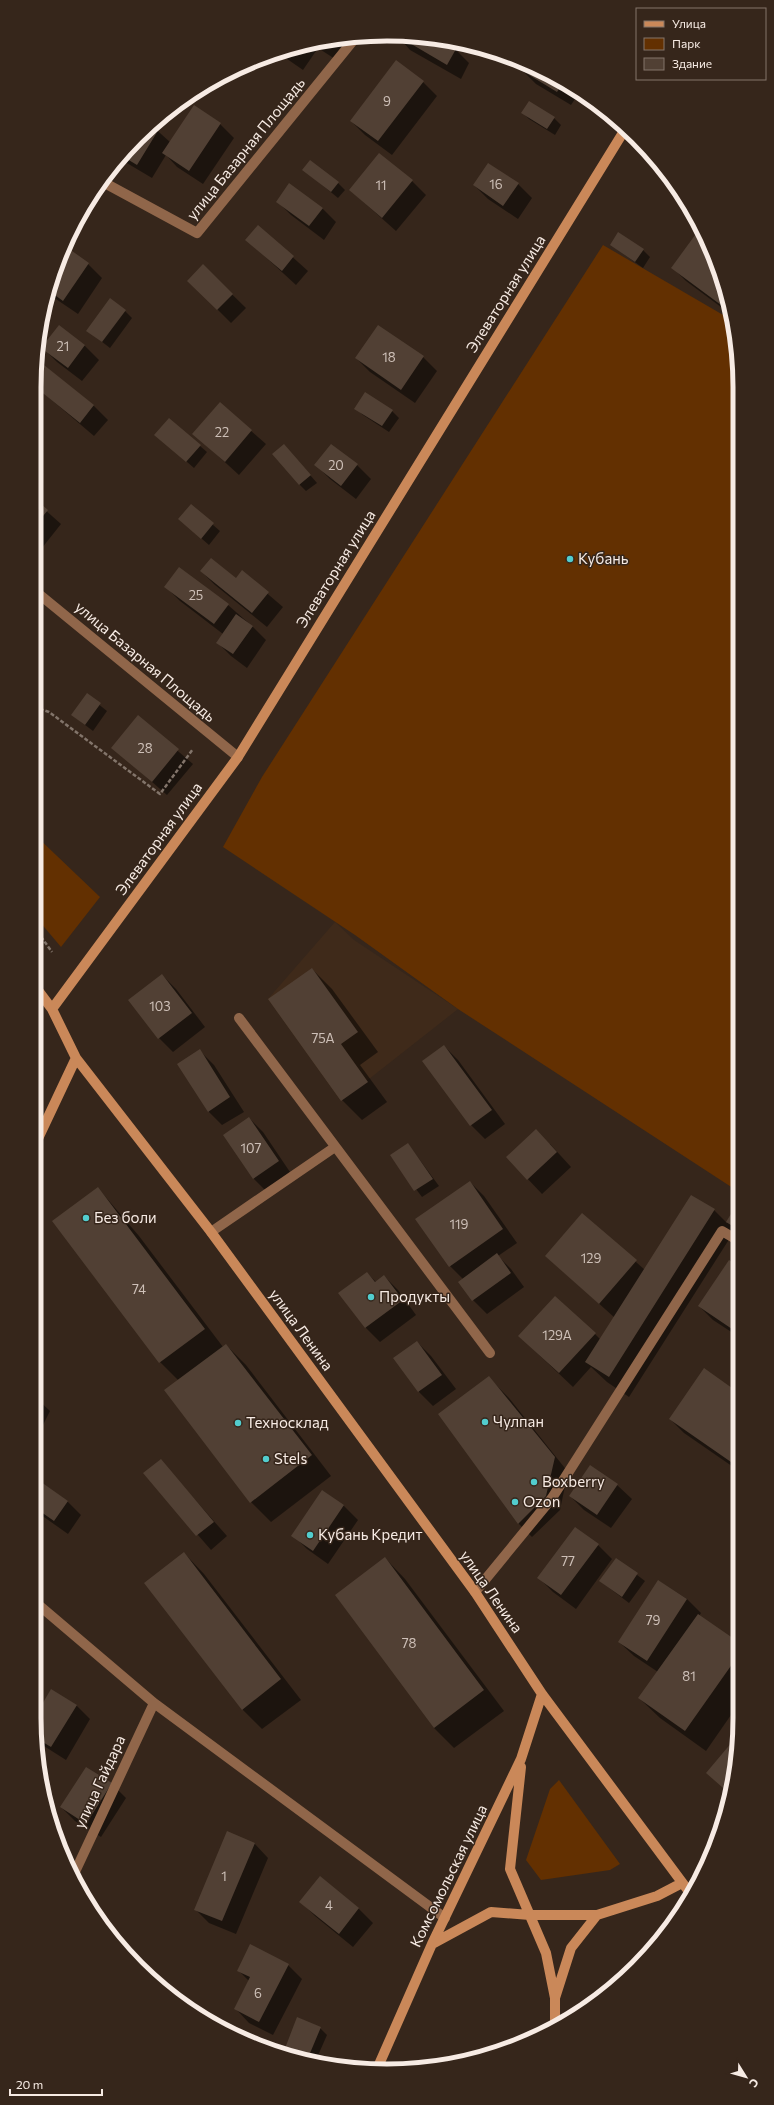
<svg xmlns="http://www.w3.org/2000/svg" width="774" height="2105" font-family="Commissioner,sans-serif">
<rect width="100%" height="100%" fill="#36261b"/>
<path fill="#3f2a1a" d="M335 922 354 940 458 1009 341 1101 268 999Z"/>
<path fill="#633001" d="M603 245 730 319 737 341 739 1192 458 1009 355 935 223 847 262 777Z
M34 834 100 897 61 947 34 915Z
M559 1780 620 1864 610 1870 541 1880 526 1860 550 1789Z"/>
<path fill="#0007" d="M397 35H410L437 39 455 49 469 63 461 79 410 50Z
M341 37H350L335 59 318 48 303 70 277 52Z
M525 65 564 81 592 105 577 96 571 105 536 84 522 70Z
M423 82 437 96 392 155 365 135 351 121Z
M522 112 554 118 561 125 555 135 529 119Z
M220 124 234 138 203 184 177 167 166 155 152 178 120 159 151 125 170 142Z
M489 164 518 184 532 198 518 219 488 199 474 185Z
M304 170 338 183 345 190 338 198Z
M412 181 426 195 396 231 350 190Z
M277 201 322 208 336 222 324 240 291 215Z
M258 226 308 271 296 285 247 240Z
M702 228 704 231 729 313 686 281 672 267Z
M611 245 643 250 650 257 643 268Z
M64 247 88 264 102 278 78 314 47 293Z
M203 266 246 308 231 323 189 281Z
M125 311 132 318 110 348 88 331Z
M59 326 85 346 99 360 82 381 57 362 43 348Z
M423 357 437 371 415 403 370 372 356 358Z
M44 366 94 406 108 420 94 436 34 385 35 377Z
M220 404 266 444 239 475 194 434Z
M356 408 392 411 399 418 389 432 363 415Z
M156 435 200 446 207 452 194 468Z
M284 445 317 483 306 491 299 484Z
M316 465H357L371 479 356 499 330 479Z
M34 500 61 524 34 558Z
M191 506 220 531 209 545 179 519Z
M201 571 236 580 242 572 283 607 267 627 215 585Z
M166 587 228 605 252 626 266 640 247 668 231 656 217 642 223 634 180 601Z
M87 695 107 711 93 731 72 715Z
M138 717 193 764 167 795 113 748Z
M312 969 332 989 378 1052 360 1065 387 1102 362 1120 342 1100Z
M162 975 176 989 205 1027 173 1052 159 1038Z
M444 1046 458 1060 505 1124 485 1139 471 1125Z
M200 1051 214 1065 244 1112 222 1125 208 1111Z
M249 1118 263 1132 292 1175 267 1192 253 1178Z
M408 1144 439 1186 422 1197 391 1156Z
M550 1144 571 1167 542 1194 507 1157Z
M470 1182 484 1196 517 1243 498 1256 511 1269 524 1287 487 1314 473 1300 463 1279 450 1266Z
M98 1188 139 1236 223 1347 226 1345 246 1365 331 1476 271 1522 251 1502 179 1381 160 1362Z
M692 1196 714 1210 727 1223 739 1203V1232L735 1230 629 1397 607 1382 591 1367 573 1387 519 1336 595 1334 601 1340 615 1318 546 1256 582 1214 645 1270Z
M729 1261 739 1268V1337L713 1320 699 1306Z
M367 1273 376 1282 384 1276 398 1290 416 1315 380 1342 366 1328 340 1293Z
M417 1342 431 1356 456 1389 433 1406 419 1392 395 1359Z
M705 1370 739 1394V1471L684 1433 670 1419Z
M489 1378 509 1398 568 1472 560 1510 532 1537 518 1523Z
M34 1396 50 1411 34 1443Z
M160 1460 227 1536 211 1550 145 1474Z
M590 1466 617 1485 632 1499 611 1528 584 1510 570 1496Z
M34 1478 67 1501 81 1515 68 1534 34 1510Z
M323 1491 344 1506 358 1520 328 1564 307 1549 293 1535Z
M598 1545 612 1559 576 1609 553 1592 539 1578Z
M184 1553 204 1574 301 1700 262 1729 242 1709Z
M385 1558 405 1579 504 1711 454 1748 434 1728Z
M616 1559 645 1581 629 1603 600 1581Z
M659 1581 687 1599 701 1613 699 1616 740 1644V1702L706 1751 660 1718 639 1698 658 1672 634 1656 619 1642Z
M34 1670 38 1673 34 1680Z
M51 1690 76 1705 90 1719 66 1760 36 1741 34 1719Z
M112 1784 126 1798 101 1837 75 1821 61 1807Z
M254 1843 268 1858 236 1934 209 1923 195 1909Z
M320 1878 359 1909 373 1923 353 1947 315 1916 301 1902Z
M288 1965 302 1979 273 2035 249 2023 235 2008 249 1981 238 1970Z
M320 2028 327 2035 316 2060 285 2051Z"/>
<path fill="#514034" d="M396 35H410L440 40 456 49 447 65Z
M295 48 289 57 280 51Z
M396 60 424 81 378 141 350 121Z
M524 65 547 75 564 81 557 92 521 70Z
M529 101 555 117 547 129 521 113Z
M194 105 221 123 189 171 162 153Z
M152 124 159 129 137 165 122 156Z
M379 153 413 180 382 218 349 190Z
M310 160 339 182 331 192 302 170Z
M488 163 519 183 503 206 473 185Z
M289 183 323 208 309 226 276 202Z
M258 225 294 256 282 271 245 240Z
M701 227 725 300 721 305 671 268Z
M618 232 644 249 635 262 610 245Z
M65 246 89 263 63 301 48 290Z
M203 264 233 294 217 310 187 281Z
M110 298 126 310 102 342 86 331Z
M59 325 85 345 68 368 41 348Z
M378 325 424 356 401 390 355 358Z
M44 365 94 405 80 423 34 386 36 375Z
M365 392 393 410 382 426 354 409Z
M220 402 252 430 225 462 192 434Z
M169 418 201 445 186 462 154 435Z
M284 444 311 475 299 485 272 454Z
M331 444 358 464 341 486 314 465Z
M34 498 48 510 34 527Z
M191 504 214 523 201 539 178 519Z
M211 558 236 578 242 570 269 592 252 613 200 571Z
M179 567 229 604 214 624 164 587Z
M236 614 253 626 233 654 216 643Z
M87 693 101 703 85 725 71 715Z
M138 715 179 749 152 782 111 748Z
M312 968 358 1032 341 1044 368 1082 341 1101 268 999Z
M162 974 192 1013 158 1039 128 1000Z
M444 1045 492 1110 470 1126 422 1061Z
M200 1049 230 1097 208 1112 177 1064Z
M249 1117 279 1161 253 1179 223 1135Z
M536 1129 557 1152 527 1180 506 1157Z
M408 1143 433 1179 414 1191 390 1155Z
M470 1181 503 1229 449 1267 415 1219Z
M98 1187 205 1329 159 1363 52 1221Z
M691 1195 715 1209 609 1377 585 1362Z
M739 1201V1230L726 1222Z
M582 1213 637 1260 599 1304 545 1256Z
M497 1253 511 1273 472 1301 458 1282Z
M729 1260 739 1267V1318L732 1329 698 1306Z
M367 1272 375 1282 384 1275 403 1300 365 1328 338 1293Z
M555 1296 596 1333 559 1373 518 1336Z
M417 1341 442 1375 418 1392 393 1358Z
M226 1344 312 1455 250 1503 164 1390Z
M704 1368 739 1393V1450L731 1462 669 1419Z
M489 1376 555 1457 546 1496 518 1524 438 1414Z
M161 1459 214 1522 196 1536 143 1473Z
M590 1465 618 1484 597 1515 569 1496Z
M34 1477 68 1501 54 1521 34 1507Z
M322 1490 344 1505 313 1551 291 1536Z
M575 1527 599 1544 561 1595 537 1578Z
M184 1552 281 1679 242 1710 144 1583Z
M385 1557 484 1690 434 1728 335 1595Z
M616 1558 638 1573 622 1597 599 1581Z
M658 1580 687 1599 647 1661 618 1642Z
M698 1614 740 1643V1653L685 1731 638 1698Z
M51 1689 77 1705 51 1747 36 1738 34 1718Z
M738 1735 732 1779 730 1794 706 1773Z
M86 1767 112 1783 86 1824 60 1807Z
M227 1831 255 1843 222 1921 194 1910Z
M320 1876 359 1908 339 1934 299 1902Z
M250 1944 289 1964 259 2022 234 2009 250 1977 237 1971Z
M297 2017 321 2027 308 2058 284 2051Z"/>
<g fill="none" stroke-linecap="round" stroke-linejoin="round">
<path stroke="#82746a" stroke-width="2.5" stroke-dasharray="4 2" stroke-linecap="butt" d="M34 707 49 712 160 794 193 749
M34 927 52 952"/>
<path stroke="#90664a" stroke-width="10" d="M239 1018 490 1353
M211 1232 335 1147
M475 1592 552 1498 722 1231 739 1241"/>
<path stroke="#90664a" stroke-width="10" d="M101 181 197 233 356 37
M34 590 238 757
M34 1601 154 1703 445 1918
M74 1874 154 1703"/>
<path stroke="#ca8859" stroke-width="10" d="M34 985 52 1009 76 1058 211 1232 475 1592 542 1694 690 1893
M52 1009 238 757 624 131
M34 1147 76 1058
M521 1767 510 1869 546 1953 555 1998
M432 1944 491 1912 530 1915H597
M555 2024V1998L571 1948 597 1915 657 1896 682 1883
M377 2069 432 1944 521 1759 542 1694"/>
</g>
<g fill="#52cdce" stroke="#36261b" stroke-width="1.5">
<circle cx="570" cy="559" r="4"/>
<circle cx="86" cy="1218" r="4"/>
<circle cx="371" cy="1297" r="4"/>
<circle cx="485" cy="1422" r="4"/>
<circle cx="238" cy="1423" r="4"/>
<circle cx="266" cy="1459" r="4"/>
<circle cx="534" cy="1482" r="4"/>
<circle cx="515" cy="1502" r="4"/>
<circle cx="310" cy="1535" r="4"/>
</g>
<g text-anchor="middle" stroke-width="3" stroke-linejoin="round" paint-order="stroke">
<g font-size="13" fill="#cec0b8">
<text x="387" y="106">9</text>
<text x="496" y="189">16</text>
<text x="381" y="190">11</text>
<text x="63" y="351">21</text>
<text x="389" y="362">18</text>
<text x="222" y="437">22</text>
<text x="336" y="470">20</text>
<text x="196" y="600">25</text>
<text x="145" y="753">28</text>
<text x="160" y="1011">103</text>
<text x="323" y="1043">75А</text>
<text x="251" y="1153">107</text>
<text x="459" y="1229">119</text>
<text x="591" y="1263">129</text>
<text x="139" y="1294">74</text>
<text x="557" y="1340">129А</text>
<text x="568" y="1566">77</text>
<text x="653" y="1625">79</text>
<text x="409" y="1648">78</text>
<text x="689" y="1681">81</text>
<text x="224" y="1881">1</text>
<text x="329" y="1910">4</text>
<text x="258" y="1998">6</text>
</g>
<g font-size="15" fill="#f7ebe4" stroke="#36261b">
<text transform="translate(246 149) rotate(-51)" y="5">улица Базарная Площадь</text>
<text transform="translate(506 294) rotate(-58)" y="5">Элеваторная улица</text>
<text transform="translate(336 569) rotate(-58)" y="5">Элеваторная улица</text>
<text transform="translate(145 662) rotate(40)" y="5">улица Базарная Площадь</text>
<text transform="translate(159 839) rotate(-54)" y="5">Элеваторная улица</text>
<text transform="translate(301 1330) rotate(54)" y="5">улица Ленина</text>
<text transform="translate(491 1592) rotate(55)" y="5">улица Ленина</text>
<text transform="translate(100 1782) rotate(-65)" y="5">улица Гайдара</text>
<text transform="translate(449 1876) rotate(-64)" y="5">Комсомольская улица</text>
</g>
<g font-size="15" fill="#f7ebe4" stroke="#36261b" text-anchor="start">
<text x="578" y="564">Кубань</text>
<text x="94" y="1223">Без боли</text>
<text x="379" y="1302">Продукты</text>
<text x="493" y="1427">Чулпан</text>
<text x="246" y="1428">Техносклад</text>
<text x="274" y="1464">Stels</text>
<text x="542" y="1487">Boxberry</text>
<text x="523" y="1507">Ozon</text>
<text x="318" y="1540">Кубань Кредит</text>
</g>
</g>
<path d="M0 0H774V2105H0ZM387 41H387A346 346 0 0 1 733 387V1718A346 346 0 0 1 387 2064H387A346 346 0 0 1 41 1718V387A346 346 0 0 1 387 41Z" fill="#36261b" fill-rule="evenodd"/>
<path fill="none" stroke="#f7ebe4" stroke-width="5" d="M387 41H387A346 346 0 0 1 733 387V1718A346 346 0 0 1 387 2064H387A346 346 0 0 1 41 1718V387A346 346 0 0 1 387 41Z"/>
<rect x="636" y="8" width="130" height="72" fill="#36261b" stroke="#83756b"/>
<rect x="644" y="21" width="20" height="6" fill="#ca8859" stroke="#83756b"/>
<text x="672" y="28" font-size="12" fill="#f7ebe4">Улица</text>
<rect x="644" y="38" width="20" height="12" fill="#633001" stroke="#83756b"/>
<text x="672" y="48" font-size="12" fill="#f7ebe4">Парк</text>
<rect x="644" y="58" width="20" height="12" fill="#514034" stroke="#83756b"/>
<text x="672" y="68" font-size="12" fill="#f7ebe4">Здание</text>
<g transform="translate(746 2077) rotate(127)" stroke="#36261b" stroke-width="3" paint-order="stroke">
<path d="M0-3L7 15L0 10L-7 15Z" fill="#f7ebe4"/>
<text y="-6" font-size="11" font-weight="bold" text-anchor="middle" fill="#f7ebe4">С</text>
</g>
<path d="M10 2089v6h92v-6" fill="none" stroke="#f7ebe4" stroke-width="2"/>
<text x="16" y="2089" font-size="12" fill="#f7ebe4" stroke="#36261b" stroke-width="3" paint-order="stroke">20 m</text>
</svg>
